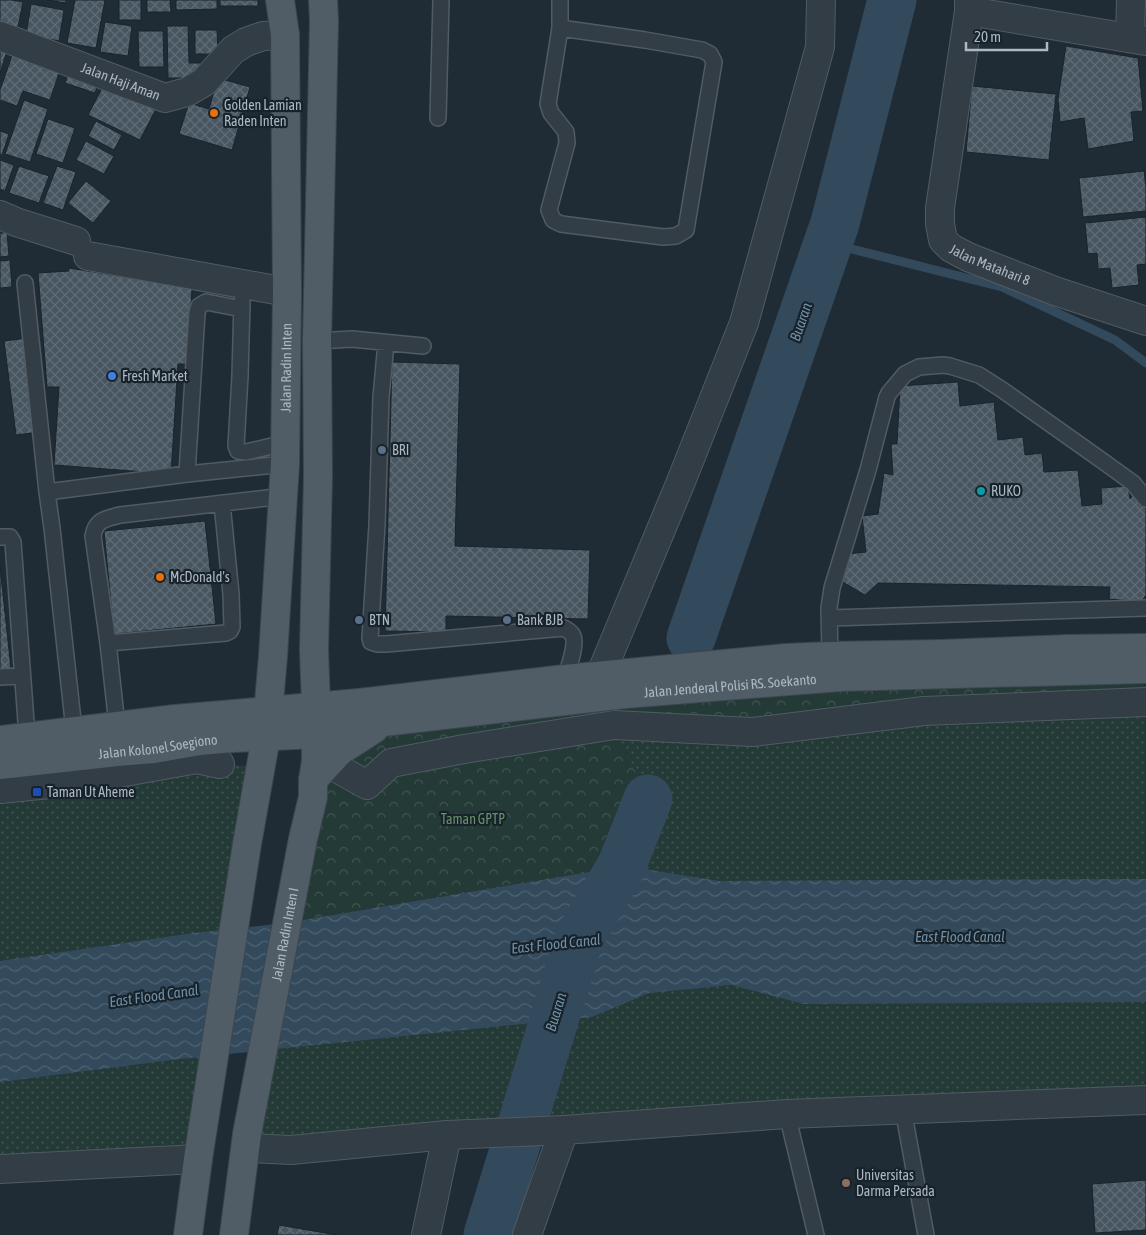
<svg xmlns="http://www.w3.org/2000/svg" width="1146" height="1235" font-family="'Asap Condensed',sans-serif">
<defs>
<pattern id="grass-dots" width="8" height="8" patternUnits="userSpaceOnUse" patternTransform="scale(1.25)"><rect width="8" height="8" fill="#243a37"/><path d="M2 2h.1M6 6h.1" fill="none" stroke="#415452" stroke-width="1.8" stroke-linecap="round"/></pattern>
<pattern id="park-crowns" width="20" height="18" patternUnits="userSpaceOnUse" patternTransform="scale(1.25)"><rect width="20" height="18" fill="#243a37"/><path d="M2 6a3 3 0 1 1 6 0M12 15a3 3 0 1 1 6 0" fill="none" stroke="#415452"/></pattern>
<pattern id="water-waves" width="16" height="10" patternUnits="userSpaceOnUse" patternTransform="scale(1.25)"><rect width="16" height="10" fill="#334a5c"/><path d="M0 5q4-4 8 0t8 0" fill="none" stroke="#4e6272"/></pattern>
<pattern id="building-cross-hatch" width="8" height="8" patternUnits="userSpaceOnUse" patternTransform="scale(1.25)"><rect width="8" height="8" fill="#475661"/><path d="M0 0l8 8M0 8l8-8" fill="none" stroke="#5f6c76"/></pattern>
</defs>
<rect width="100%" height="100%" fill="#1f2c35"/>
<path fill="url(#grass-dots)" d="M1146 702V1100L291 1150 247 1134 303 839 464 749Z
M220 764 250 766 198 1159 0 1171V789Z"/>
<path fill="url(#park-crowns)" d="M1146 669V702L614 726 648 799 622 865 288 922 313 797 383 722Z"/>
<path fill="url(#water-waves)" d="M625 866 719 881 1146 879V1002L804 1004 731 985 649 993 592 1017 179 1059 0 1082V961L194 933 286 923Z"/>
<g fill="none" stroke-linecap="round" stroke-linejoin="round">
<path stroke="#334a5c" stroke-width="9" d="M828 243 1002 287 1115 340 1146 363"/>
<path stroke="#334a5c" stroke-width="49" d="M691 638 835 223 892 0
M488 1235 579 939 622 865 648 799"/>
</g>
<path fill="url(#building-cross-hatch)" stroke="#1a242c" d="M0 0H12L23 2 18 27 0 24Z
M47 0H66V3Z
M75 0H105L96 48 67 43Z
M119 0H141V20H119Z
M147 0H170L171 12H147Z
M176 0H217V9L176 10Z
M220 0H258V6H220Z
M31 4 64 10 59 41 26 35Z
M105 22 132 26 128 56 100 52Z
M167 26H188L189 63H201L202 78H168Z
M195 30H217L218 54H195Z
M138 31H163L164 67H139Z
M0 45 8 48 0 73Z
M1066 46 1138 58 1143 111 1131 112 1134 141 1088 149 1084 118 1060 122 1058 99Z
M15 47 62 64 50 100 23 91 17 106 0 100V90Z
M70 69 100 79 95 93 65 83Z
M108 77 159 103 140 140 88 115Z
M218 78 250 87 232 150 179 134 189 103 209 109Z
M972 86 1056 94 1049 160 966 152Z
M24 100 48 109 30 162 5 154Z
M48 119 75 128 63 163 36 154Z
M96 121 122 135 114 150 88 136Z
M0 131 9 134 2 155H0Z
M86 141 114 156 104 174 76 160Z
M0 160 14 165 5 191 0 189Z
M19 166 49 176 39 203 9 193Z
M57 166 76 172 63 210 43 203Z
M1144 171 1146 187V211L1083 217 1079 178Z
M86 181 111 201 93 223 68 203Z
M1146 217V264L1137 265 1139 285 1112 288 1110 268 1098 269 1097 253 1088 254 1085 223Z
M0 233H7L9 256 0 257Z
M10 260 12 287 0 288V261Z
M69 268 192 288 188 364H178L171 474 54 465 59 387H47L38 273 69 271Z
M28 338 40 432 16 435 4 341Z
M392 362 460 364 455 546 590 550 588 619 446 616V632L385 631Z
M958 382 960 406 994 402 998 440 1023 437 1025 455 1042 453 1044 472 1078 470 1082 506 1102 504 1101 488 1128 486 1130 499 1135 493 1146 506V595L1141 602 1109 599 1110 587 878 583 865 595 841 581 846 554 866 552 862 516 878 514 884 473 893 475 891 444H897L900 386Z
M205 521 216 624 114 634 104 531Z
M0 566 11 669 0 670Z
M1146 1180V1230L1095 1233 1092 1184Z
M279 1225 337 1235H277Z"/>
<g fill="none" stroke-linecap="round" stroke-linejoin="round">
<g stroke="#505b64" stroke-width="18">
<path id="lane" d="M560 28 548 104 551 113 566 132 567 143 549 210 553 220 561 224 663 237 676 236 686 230 714 62 710 54 702 50 645 40 560 28V0
M438 118 441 0
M25 283 47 492
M242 301 240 376 236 446 238 451 246 452 285 443
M317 341 352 339 423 346
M386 343 381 397 377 525 370 638 371 642 377 644H386L564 628C567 630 572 632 573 636 577 645 568 669 565 679
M187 474 197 313 199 306 206 302 242 309
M0 537H10L13 542 27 736
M830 618 1146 608
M108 643 226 633 230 631 232 627 231 594 222 503
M830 656 829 608 832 588 868 470 887 397 889 393 905 374 919 367 943 365 950 366 979 375 1001 389 1104 462 1133 483 1146 499
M0 677 22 676
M117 725 108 643 93 536C96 519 106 519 120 515L284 496
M74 730 52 528 47 492 187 474 285 464
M903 1109 926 1235
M787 1114 816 1235"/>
</g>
<g stroke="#505b64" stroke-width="30">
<g id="street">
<path id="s1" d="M969 0V11L940 208V224L943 240 951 248 968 257 1055 291 1146 321"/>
<path d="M969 11 1146 41"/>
<path id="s2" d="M0 36 165 98 187 92 204 82 233 50 246 42 263 36 285 35"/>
<path d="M1130 38 1131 0"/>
<path d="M0 215 16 222 76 241"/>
<path d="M88 256 287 292"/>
<path d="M600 676 680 484 744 323 820 47 821 0"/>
<path d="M328 763 367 785 391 763 464 749 614 725 752 732 924 711 1146 702"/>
<path d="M0 789 69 782 197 759 220 764"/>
<path d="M246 1148 291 1150 447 1135 564 1130 787 1114 1146 1100"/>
<path d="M0 1169 198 1159"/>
<path d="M426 1235 447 1135"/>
<path d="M527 1235 564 1130"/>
</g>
</g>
<g stroke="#3c464f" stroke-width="30">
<g id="primary">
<path d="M0 740 175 719 359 703 565 679 786 658 830 656 941 654 1068 649 1146 648"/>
<path id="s3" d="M0 765 117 752 154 749 200 741 233 738 316 734 383 722 625 694 841 677 1146 669"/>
<path d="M313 780 340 751 374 729"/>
<path id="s4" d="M188 1235 198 1159 247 844 266 737 273 656 285 464 287 292 285 35 280 0"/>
<path id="s5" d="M234 1235 247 1134 303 839 313 797V780L316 761V706L314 650 318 477 317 341 324 21 323 0"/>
</g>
</g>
<use href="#lane" stroke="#333d45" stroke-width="15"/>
<use href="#street" stroke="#333d45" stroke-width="28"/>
<use href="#primary" stroke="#505d66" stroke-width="28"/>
</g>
<g fill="#e8710a" stroke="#18222a" stroke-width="2">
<circle cx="214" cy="113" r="5"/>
<circle cx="160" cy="577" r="5"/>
</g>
<circle fill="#3f7fe0" stroke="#18222a" stroke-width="2" cx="112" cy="376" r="5"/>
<g fill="#5c6f8a" stroke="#18222a" stroke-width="2">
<circle cx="382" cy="450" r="5"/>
<circle cx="359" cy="620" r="5"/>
<circle cx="507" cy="620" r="5"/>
</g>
<circle fill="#0f9aa8" stroke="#18222a" stroke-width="2" cx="981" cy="491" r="5"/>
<rect fill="#1a4fb4" stroke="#18222a" stroke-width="2" x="32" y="787" width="10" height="10" rx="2.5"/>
<circle fill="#8d6e63" stroke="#18222a" stroke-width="2" cx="846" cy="1183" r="5"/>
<g text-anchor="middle" stroke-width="4.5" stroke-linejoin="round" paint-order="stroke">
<g font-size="14" fill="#acb8c3" stroke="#18222a">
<text dy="5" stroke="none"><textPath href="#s2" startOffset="129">Jalan Haji Aman</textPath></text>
<text dy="5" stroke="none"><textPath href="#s1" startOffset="296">Jalan Matahari 8</textPath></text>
<text dy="5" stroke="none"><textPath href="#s4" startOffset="874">Jalan Radin Inten</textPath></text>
<text dy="5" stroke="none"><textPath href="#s3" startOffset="735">Jalan Jenderal Polisi RS. Soekanto</textPath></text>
<text dy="5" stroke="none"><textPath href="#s3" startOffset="159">Jalan Kolonel Soegiono</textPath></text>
<text dy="5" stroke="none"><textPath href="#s5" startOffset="305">Jalan Radin Inten I</textPath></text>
</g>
<g font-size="14" fill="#acb8c3" stroke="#18222a" text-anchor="start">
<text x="224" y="110">Golden Lamian<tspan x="224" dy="16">Raden Inten</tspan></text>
<text x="122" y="381">Fresh Market</text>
<text x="392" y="455">BRI</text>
<text x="991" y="496">RUKO</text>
<text x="170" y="582">McDonald's</text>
<text x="369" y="625">BTN</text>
<text x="517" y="625">Bank BJB</text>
<text x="47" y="797">Taman Ut Aheme</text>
<text x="856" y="1180">Universitas<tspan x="856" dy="16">Darma Persada</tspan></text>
</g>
<g font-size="14" fill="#659268" stroke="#18222a">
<text x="473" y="824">Taman GPTP</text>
</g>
<g font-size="15" font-style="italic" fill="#6e8fa6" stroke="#18222a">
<text transform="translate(801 322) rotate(-71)" y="5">Buaran</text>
<text x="960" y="942">East Flood Canal</text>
<text transform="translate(556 944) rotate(-6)" y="5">East Flood Canal</text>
<text transform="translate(154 996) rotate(-8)" y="5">East Flood Canal</text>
<text transform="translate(556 1012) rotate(-73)" y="5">Buaran</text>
</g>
</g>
<path d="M966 42v8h81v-8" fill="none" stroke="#acb8c3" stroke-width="2.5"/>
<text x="974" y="42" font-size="15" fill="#acb8c3" stroke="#18222a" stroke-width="4" paint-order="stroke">20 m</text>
</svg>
